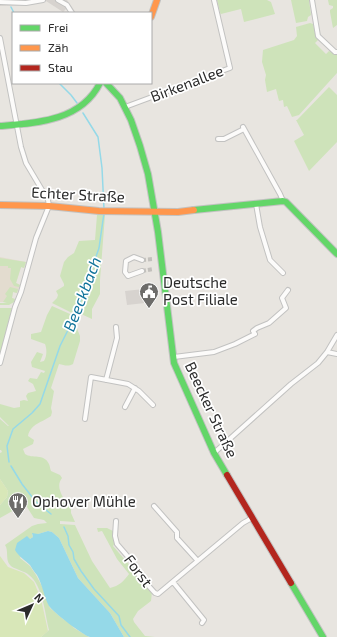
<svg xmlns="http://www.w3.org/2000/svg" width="337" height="637" font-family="'Exo 2',sans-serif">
<rect width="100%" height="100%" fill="#e8e5e0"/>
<path fill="#e3dccf" d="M0 257 26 262 24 268 21 267 16 283 20 285 17 293 13 292 12 298 15 299V302H0Z"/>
<path fill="#cee3ba" d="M217 0H267L271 2 275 14 244 22 241 9 221 14V16Z
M291 0H309L311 15 308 17 307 21 296 23Z
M328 0H337V25L333 28 330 12V10L333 8V6L329 5Z
M310 23 313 24 316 38 318 40 315 43 326 54 329 51 337 55V73L299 115 292 117 287 106 284 107 283 100 279 101 276 89 267 92 265 80 266 75 262 62 263 50 294 40 297 36 296 27Z
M329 87 337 95V142L309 171 294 141 304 135 296 120H297Z
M97 215H105L100 280V294L92 309V319L81 314 76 326 80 336V341L73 364C68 367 64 365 59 364L51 388 54 391 51 408 52 412 51 416C43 422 30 424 28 436L34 440 33 444 23 449 25 454C32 459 44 453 49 464 50 466 50 469 51 471L60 475 62 478C55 487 63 496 67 505L71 504V513L75 522 60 521V524L75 525 92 561 110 588C119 586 124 581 129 574L117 559 102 531 98 532 97 528H107L113 531 115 543 113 546 131 567H133L135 574 152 592 151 601 138 611 133 619 134 622 145 636 155 637H124L110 613 78 578 59 538 52 532 48 531 38 534H32L33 537 30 539 20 558 30 566 36 575 44 590 50 608 63 619 70 623 74 628 89 637H41L49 630C45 614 43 586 29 575 25 571 13 569 10 565 5 559 9 551 5 545L32 526 38 524 47 523 44 520 34 518 25 504 0 518V505L7 497 8 491 0 479V453L2 452 1 450H0V419L8 426H9L0 417V404L14 408 20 407V401L24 400 28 401 26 396 28 393 36 391 33 384 28 381 30 378 37 379 41 372 44 373 45 371 32 367 31 362 37 352 43 354 40 362 44 361C47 356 47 349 45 344L31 339V334L41 332 47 315 52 306 70 314 72 313 52 303 57 298 58 295 56 291 64 286V284L60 276 64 262 68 257 74 253 79 241 95 240Z
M0 258 26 262 24 268 21 267 16 283 20 285 19 287 14 286 10 279 11 268H8V266H0Z
M10 287 18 289 17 293 13 292 12 298 15 299 14 302 9 305H0V303H7L3 302 7 296 5 294Z
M0 308H12L0 354Z"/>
<path fill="#d8e7b8" d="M0 479 8 491 7 497 0 505Z
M0 556 8 567 24 573 34 582 41 599 48 631 41 637H0Z"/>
<path fill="#d7d3cf" d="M0 0H67L76 13H70L66 9 63 12 46 1 26 5 0 6Z
M144 289 145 303 127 305 125 291Z"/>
<path fill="#95d9e8" d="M48 531 52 532 59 538 78 578 110 613 124 637C114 637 99 637 90 637 84 636 53 612 49 606 44 597 43 586 37 575 34 572 32 568 30 565 25 560 19 557 15 550L17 543 27 536 30 539 33 537 32 533 38 534Z"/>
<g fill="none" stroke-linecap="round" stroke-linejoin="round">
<path stroke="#95d9e8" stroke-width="1.5" d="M11 7 14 13
M59 83 71 95 77 103
M83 113 98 137 102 168 104 209
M9 462 7 446 13 429 32 413 40 404 60 346 76 314 99 248 104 213
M11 466 22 484 36 502 51 514
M64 527 68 536 69 545 73 552 74 559 81 571 94 589 119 616 121 625 130 637"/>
<path stroke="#c2c0bc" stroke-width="4" stroke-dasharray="4 2" stroke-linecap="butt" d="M142 260 153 259
M142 271 153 269
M145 297 155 296"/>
<g stroke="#c2c2c1" stroke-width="6">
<path id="street" d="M58 0 67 5 72 13
M312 0 318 36 335 52H337
M0 2 26 3 43 0
M0 38 21 147 26 163 48 200 49 206 36 238 21 292 15 307 0 363
M125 107 230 68 214 0
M243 127 280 194 283 201
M218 139H224L244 129
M256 204 260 227 270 260 283 273
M142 260 134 257 126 261 125 272 128 276 142 271
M327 352 337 354
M174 357 214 352 235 344 255 334 253 331 257 328 269 323 286 308 282 298 288 290
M106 380 117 338 116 327
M125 407 135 388
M85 419 91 377 128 384 139 391 153 405
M214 453 291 384 318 363 327 352 337 335
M154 506 177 532V538L197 560
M116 521 115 536 117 544 136 566V572L155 593 158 594 243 523 252 518
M173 582 204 620 202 623"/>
</g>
<g stroke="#c2c2c1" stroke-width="8">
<path id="fast" d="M106 83 120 98 131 120 140 146 148 174 158 232 174 363 214 453 227 475
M0 126C37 123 81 121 100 83
M194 210 283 201 286 202 337 254
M291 583 323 637"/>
</g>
<g stroke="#c2c2c1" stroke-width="8">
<path id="slow" d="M151 17 157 0
M0 205 49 206 99 211 178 212 194 210"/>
</g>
<g stroke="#c2c2c1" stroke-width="8">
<path id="jam" d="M227 475 291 583"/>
</g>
<use href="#street" stroke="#fcfbfa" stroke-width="4"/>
<use href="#fast" stroke="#63d668" stroke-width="6"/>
<use href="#slow" stroke="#ff974d" stroke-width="6"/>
<use href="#jam" stroke="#b3261e" stroke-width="6"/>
</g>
<defs>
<g id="civic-pin" transform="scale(1)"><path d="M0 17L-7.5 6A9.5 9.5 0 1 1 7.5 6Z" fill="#6d6c6a" stroke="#fff"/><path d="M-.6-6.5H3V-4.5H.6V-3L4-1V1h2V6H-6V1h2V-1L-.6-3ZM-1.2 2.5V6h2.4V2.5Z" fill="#fff"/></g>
<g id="restaurant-pin" transform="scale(1)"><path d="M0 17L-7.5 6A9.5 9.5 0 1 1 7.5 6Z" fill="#6d6c6a" stroke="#fff"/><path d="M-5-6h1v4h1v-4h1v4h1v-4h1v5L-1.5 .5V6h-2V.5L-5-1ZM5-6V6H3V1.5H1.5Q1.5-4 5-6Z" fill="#fff"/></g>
</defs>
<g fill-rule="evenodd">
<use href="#civic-pin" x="149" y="292"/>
<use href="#restaurant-pin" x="18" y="502"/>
</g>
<g text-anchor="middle" stroke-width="3.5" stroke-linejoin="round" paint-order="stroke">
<g font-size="15" fill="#2b2b2b" stroke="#fff">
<text transform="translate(187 84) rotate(-21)" y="5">Birkenallee</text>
<text transform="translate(78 195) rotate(3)" y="5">Echter Straße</text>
<text transform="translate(211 410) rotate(65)" y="5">Beecker Straße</text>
<text transform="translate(138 571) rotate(53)" y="5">Forst</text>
</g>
<g font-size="15" fill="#2b2b2b" stroke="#fff" text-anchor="start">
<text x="163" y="288">Deutsche<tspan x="163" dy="17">Post Filiale</tspan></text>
<text x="32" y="507">Ophover Mühle</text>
</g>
<g font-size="16" font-style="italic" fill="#10739a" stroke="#fff">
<text transform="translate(82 294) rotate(-69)" y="6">Beeckbach</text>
</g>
</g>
<rect x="12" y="12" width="140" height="72" fill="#ffffff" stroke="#aaaaaa"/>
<rect x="20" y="25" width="20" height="6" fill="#63d668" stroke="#aaaaaa"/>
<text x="48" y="32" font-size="12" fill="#2b2b2b">Frei</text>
<rect x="20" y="45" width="20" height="6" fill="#ff974d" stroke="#aaaaaa"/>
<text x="48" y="52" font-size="12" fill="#2b2b2b">Zäh</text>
<rect x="20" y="65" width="20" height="6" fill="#b3261e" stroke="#aaaaaa"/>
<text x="48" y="72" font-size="12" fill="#2b2b2b">Stau</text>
<g transform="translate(32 605) rotate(46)" stroke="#ffffff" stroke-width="3" paint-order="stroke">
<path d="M0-3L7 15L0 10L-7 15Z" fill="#2b2b2b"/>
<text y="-6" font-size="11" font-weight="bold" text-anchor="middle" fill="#2b2b2b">N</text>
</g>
</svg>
